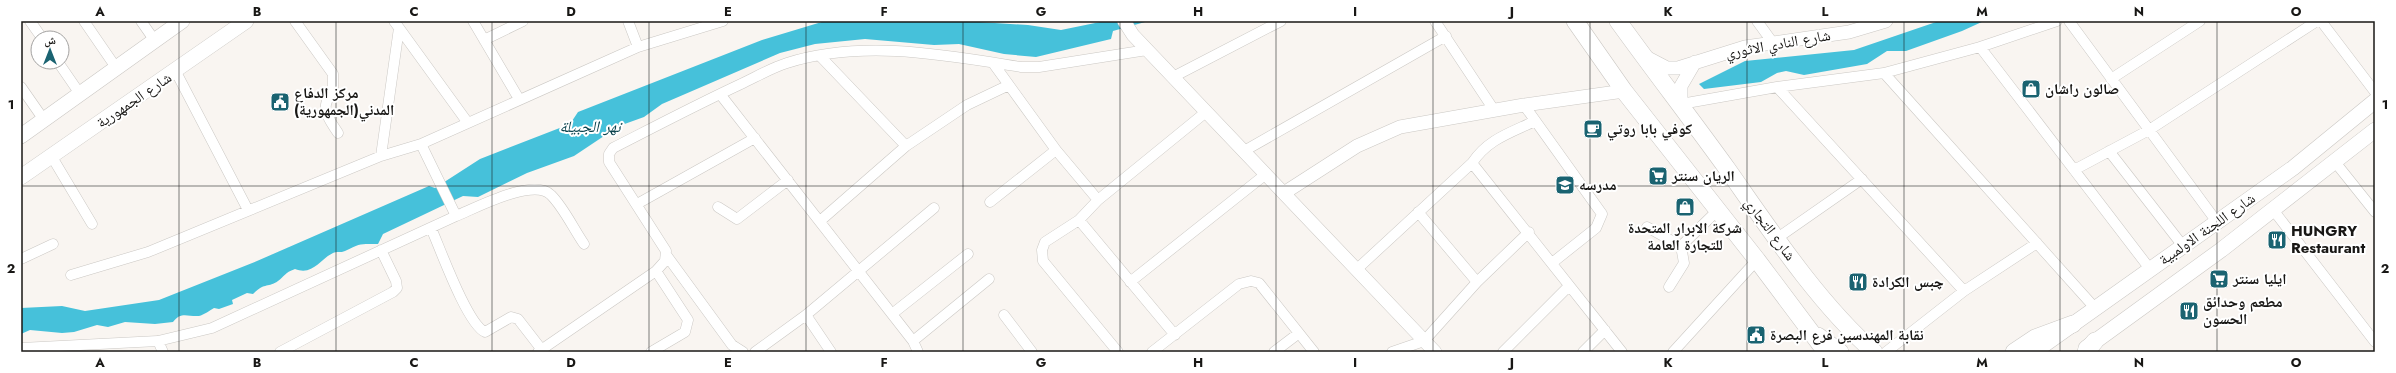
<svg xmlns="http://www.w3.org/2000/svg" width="2396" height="373" font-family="Jost,'Noto Naskh Arabic',sans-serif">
<rect width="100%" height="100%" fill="#f9f5f1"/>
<path fill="#46c1da" d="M825 21H964L1028 25 1061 30 1105 21H1168L1145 22 1113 31 1111 39 1036 57 1004 54 959 44 934 45 865 39 815 44 780 53 662 104 644 117 619 126 574 156 527 173 478 197 463 196 383 234 378 244C360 244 361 243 345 251 341 253 336 251 333 253 320 259 313 276 295 269 284 273 285 276 278 281 268 288 265 282 253 294L247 293 232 300 233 304 219 309 214 308C210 310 204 315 199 316 188 317 181 311 173 322L155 324 125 322 108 327 97 325 74 332 62 333 30 330 21 334V308L62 306 85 311 159 300 257 261 429 186 435 188 480 159 570 124 578 112 762 40Z
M1939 21H1984L1962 31 1906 51H1887L1867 64 1804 75 1786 71 1777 73 1761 82 1704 89 1699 84 1745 61 1854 50Z"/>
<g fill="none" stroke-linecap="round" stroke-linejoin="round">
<g stroke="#cbc8c4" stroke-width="11">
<path id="minor" d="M30 21 42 38
M84 21 117 69
M141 21 155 41
M295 21 333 74V91C319 109 327 116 338 133
M394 21 468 123
M473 21 519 99
M628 21 638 47
M1435 21 1494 110
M1757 21 1773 43
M2069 21 2217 222
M2321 21 2375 92
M484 40 523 21
M1980 47 2150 269
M820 56 906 146
M58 62 80 94
M993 63 1056 150 1098 200
M176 72 248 210
M1884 73 2095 308
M1173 77 1281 21
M2111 79 2200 21
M21 87 44 120
M1777 87 1964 291
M720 94 913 341 918 352
M1681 104 1777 87 1884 73 1980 47 2057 21
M1524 105 1602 214 1596 228 1552 263
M421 144 456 216
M1244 151 1446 36
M2109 151 2183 246
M381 156 399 28
M52 157 92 224
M2335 162 2375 212
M1472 163 1622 352
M2074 170 2149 130 2317 21
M990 202 1056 150
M637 204 755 138
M718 207 737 219 788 180
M2274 211 2375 342
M1418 212 1477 282
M1079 220 1175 335
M820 221 906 146 967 105 1009 85
M1647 227 1681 246 1684 263 1669 287
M431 228C440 248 467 324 485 332L511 317 518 319 542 350
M1776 239 1862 179
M1681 246 1718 210
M667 256 732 345 743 352
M21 259 53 244
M1356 270 1472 163C1488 139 1510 133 1535 121
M71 275 148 252 381 156 421 144 638 47 723 21
M1130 282 1266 174
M892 314 968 254
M806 315 831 352
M1004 315 1032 352
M158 341 163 352
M913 341 989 279
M21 348 158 341 212 328 456 216C476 208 534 177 551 195 564 208 573 228 584 244
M280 352 393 292 397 288 396 281 381 250
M538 352 656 271 665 261 666 251 609 162V154L613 148C656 126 698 104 741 84 756 77 771 68 787 63 863 39 945 55 1021 67H1039L1147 50
M651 352 685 332 688 320 656 271
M755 352 806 315 934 208
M1118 352 1043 261 1042 250 1045 242 1079 220 1098 200 1206 112
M1152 352 1239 284 1251 281 1259 283 1314 352
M1274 352 1299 333
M1392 352 1424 341 1477 282 1529 232
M1503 352 1569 286
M1583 352 1605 330
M1673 352 1757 260
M1886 352 1964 291 2037 243"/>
</g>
<g stroke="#cbc8c4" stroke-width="14">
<path id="tertiary" d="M1124 21 1133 35 1435 352
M1644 56 1667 68H1678L1745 47 1849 32 1886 21
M1681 104V86L1695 62
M1284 193 1357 146 1400 127 1524 105 1624 91"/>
</g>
<g stroke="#cbc8c4" stroke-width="16">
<path id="secondary" d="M21 136 182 21
M21 177 246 21
M2086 348 2221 250 2375 130
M2034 352 2293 168 2375 101"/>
</g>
<g stroke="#cbc8c4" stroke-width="18">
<path id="primary" d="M1575 21 1624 91 1757 260 1826 352
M1618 21C1654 71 1692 120 1728 170 1770 230 1819 304 1874 352
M1818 336 1840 352
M2014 352 2035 338 2073 324
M2086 352 2095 341"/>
</g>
<use href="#minor" stroke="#fff" stroke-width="10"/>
<use href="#tertiary" stroke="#fff" stroke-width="13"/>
<use href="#secondary" stroke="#fff" stroke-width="15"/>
<use href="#primary" stroke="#fff" stroke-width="17"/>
</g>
<path fill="none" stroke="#181715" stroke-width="1" stroke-opacity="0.55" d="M179 21V352M336 21V352M492 21V352M649 21V352M806 21V352M963 21V352M1120 21V352M1276 21V352M1433 21V352M1590 21V352M1747 21V352M1904 21V352M2060 21V352M2217 21V352M21 186H2375"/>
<defs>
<g id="shop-square" transform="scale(1)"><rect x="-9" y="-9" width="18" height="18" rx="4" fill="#1a6371" stroke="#fff"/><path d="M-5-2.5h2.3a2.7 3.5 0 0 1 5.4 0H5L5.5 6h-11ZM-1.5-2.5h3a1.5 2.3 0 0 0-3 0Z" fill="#fff"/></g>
<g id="civic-square" transform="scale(1)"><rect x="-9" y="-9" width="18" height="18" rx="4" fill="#1a6371" stroke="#fff"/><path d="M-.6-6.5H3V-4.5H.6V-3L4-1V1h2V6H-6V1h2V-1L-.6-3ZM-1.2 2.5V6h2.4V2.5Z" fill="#fff"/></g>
<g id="cafe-square" transform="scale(1)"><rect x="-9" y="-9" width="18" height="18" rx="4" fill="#1a6371" stroke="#fff"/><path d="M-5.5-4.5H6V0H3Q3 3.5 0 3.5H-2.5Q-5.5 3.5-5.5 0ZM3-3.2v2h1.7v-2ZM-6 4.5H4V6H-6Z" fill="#fff"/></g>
<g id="supermarket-square" transform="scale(1)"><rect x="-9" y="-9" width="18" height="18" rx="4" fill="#1a6371" stroke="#fff"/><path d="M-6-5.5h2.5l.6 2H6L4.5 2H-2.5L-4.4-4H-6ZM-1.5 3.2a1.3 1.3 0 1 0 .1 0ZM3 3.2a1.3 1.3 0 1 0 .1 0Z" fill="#fff"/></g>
<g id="school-square" transform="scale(1)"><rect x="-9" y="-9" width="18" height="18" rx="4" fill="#1a6371" stroke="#fff"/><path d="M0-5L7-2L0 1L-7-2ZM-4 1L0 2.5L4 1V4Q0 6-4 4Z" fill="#fff"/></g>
<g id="restaurant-square" transform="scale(1)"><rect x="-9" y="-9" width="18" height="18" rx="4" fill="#1a6371" stroke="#fff"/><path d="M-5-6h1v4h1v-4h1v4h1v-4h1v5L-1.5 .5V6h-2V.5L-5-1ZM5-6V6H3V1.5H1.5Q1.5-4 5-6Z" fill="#fff"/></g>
</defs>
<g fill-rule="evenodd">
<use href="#shop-square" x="2031" y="89"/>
<use href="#civic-square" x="280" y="102"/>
<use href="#cafe-square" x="1593" y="129"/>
<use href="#supermarket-square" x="1658" y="176"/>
<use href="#school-square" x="1565" y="185"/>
<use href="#shop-square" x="1685" y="207"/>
<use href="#restaurant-square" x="2277" y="240"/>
<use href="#supermarket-square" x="2219" y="279"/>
<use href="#restaurant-square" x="1858" y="282"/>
<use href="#restaurant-square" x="2189" y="311"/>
<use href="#civic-square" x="1756" y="335"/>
</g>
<g text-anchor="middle" stroke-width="4" stroke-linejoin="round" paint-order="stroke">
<g font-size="15" fill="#181715" stroke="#fff">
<text transform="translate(1778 44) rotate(-10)" y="5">شارع النادي الاثوري</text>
<text transform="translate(134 100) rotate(-34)" y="5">شارع الجمهورية</text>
<text transform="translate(1770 229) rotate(53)" y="5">شارع التجاري</text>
<text transform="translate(2207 229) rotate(-35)" y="5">شارع اللجنة الاولمبية</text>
</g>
<g font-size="15" font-weight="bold" fill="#181715" stroke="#fff" text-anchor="start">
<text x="2045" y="94">صالون راشان</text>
<text x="294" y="98">مركز الدفاع<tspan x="294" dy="17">المدني(الجمهورية)</tspan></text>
<text x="1607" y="134">كوفي بابا روتي</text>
<text x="1672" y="181">الريان سنتر</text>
<text x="1579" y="190">مدرسه</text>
<text x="1685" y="233" text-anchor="middle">شركة الابرار المتحدة<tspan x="1685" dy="17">للتجارة العامة</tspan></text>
<text x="2291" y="236">HUNGRY<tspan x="2291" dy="17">Restaurant</tspan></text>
<text x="2233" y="284">ايليا سنتر</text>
<text x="1872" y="287">چبس الكرادة</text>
<text x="2203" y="307">مطعم وحدائق<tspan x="2203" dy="17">الحسون</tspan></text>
<text x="1770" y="340">نقابة المهندسين فرع البصرة</text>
</g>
<g font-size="16" font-style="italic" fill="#0c444e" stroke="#fff">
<text x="590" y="132">نهر الجبيلة</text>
</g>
</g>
<rect width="2396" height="373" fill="none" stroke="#ffffff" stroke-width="44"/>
<g transform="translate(50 50)"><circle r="19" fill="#ffffff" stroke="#a3a2a1"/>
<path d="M0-3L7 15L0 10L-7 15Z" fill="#1a6371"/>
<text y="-6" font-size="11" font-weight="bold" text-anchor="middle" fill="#181715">ش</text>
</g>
<rect x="22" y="22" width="2352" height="329" fill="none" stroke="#181715" stroke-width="1.5"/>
<g font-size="13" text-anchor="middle" font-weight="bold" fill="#181715">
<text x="100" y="16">A</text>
<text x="257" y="16">B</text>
<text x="414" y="16">C</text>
<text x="571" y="16">D</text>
<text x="728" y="16">E</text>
<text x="884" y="16">F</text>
<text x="1041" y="16">G</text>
<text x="1198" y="16">H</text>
<text x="1355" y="16">I</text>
<text x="1512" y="16">J</text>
<text x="1668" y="16">K</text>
<text x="1825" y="16">L</text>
<text x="1982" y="16">M</text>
<text x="2139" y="16">N</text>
<text x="2296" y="16">O</text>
<text x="11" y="109">1</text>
<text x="2385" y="109">1</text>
<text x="11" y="273">2</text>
<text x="2385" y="273">2</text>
<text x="100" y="367">A</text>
<text x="257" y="367">B</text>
<text x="414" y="367">C</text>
<text x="571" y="367">D</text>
<text x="728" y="367">E</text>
<text x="884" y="367">F</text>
<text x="1041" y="367">G</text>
<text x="1198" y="367">H</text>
<text x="1355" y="367">I</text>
<text x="1512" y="367">J</text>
<text x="1668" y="367">K</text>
<text x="1825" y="367">L</text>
<text x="1982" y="367">M</text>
<text x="2139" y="367">N</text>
<text x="2296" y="367">O</text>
</g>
</svg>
